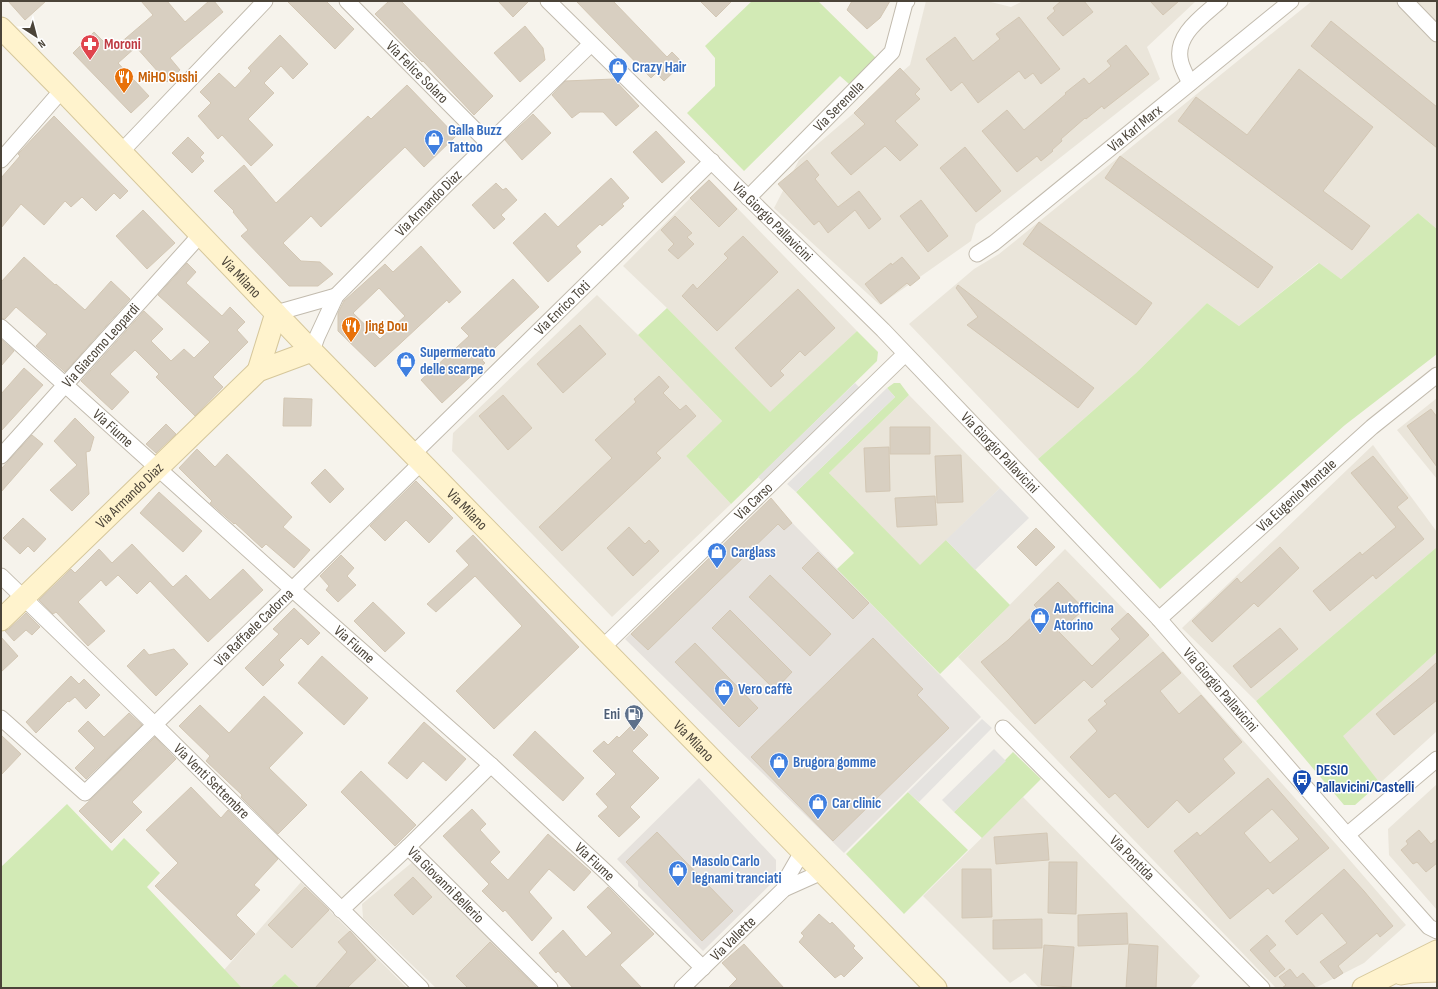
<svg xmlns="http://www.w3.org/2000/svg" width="1438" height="989" font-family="'Sofia Sans Condensed',sans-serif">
<rect width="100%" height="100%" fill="#f6f3ec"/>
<path fill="#eae5da" d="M926 1H987L1011 7 1023 1H1196L1147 47 1160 79 976 224 971 241 880 305 774 208 799 160 910 65Z
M1312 1H1437V229L1418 213 1341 279 1318 263 1239 326 1207 303 1136 373 1038 459 909 324 974 269 999 254Z
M709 179 857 331 770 413 667 308 623 266Z
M597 295 638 335 722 421 686 456 731 504 612 617 452 451 453 433Z
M909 395 1000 488 920 566 829 473Z
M1437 398V479L1397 430Z
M1373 445 1437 532V547L1256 701 1182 628Z
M1065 549 1148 634 1335 843 1406 925 1364 963 1315 988H1276L958 657Z
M1437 652V731L1380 783 1342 736Z
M1437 784V910L1389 855 1388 829Z
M1023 797 1200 976 1190 988H1039L1025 973 1010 983 923 896Z
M415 860 541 988H436L363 918 362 904Z
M301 882 407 988H300L285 974 270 988H242L224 970Z"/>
<path fill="#e6e2dd" d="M771 501 981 717 844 853 625 639Z
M699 778 776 860V879L703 951 638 886V881L617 859Z"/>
<path fill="#d2eab5" d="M752 1H818L876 58 849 84 840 76 744 171 687 113 715 86V58L705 46Z
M1418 213 1437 229V354L1345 425 1160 589 1038 459 1136 373 1207 303 1239 326 1319 263 1341 279Z
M667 308 770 412 857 331 878 352 877 361 731 504 686 456 722 421 638 335Z
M894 383H900L909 395 829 473 920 565 946 540 1010 605 940 674 837 569 854 553 796 492 895 397 887 388Z
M1437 547V652L1343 736 1380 783 1355 805H1344L1256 701Z
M1013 752 1041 779 982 838 954 812Z
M908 792 968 850 904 914 846 854Z
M67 804 112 851 124 838 160 873 147 887 242 988H1V867Z
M285 974 300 988H270Z"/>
<path fill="#e5e3e0" d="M855 383 861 389 764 483 758 477Z
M887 388 895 397 796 492 787 484Z
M1000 488 1029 518 975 570 946 540Z
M982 719 992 728 919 802 908 792Z
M994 749 1006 761 954 812 942 800Z"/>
<path fill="#d8cfc1" stroke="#d3c7b4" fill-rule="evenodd" d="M8 1H46L25 20Z
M141 1H167L185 22 209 1H214L223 12 170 58 180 70 167 82 136 47 118 63 149 96 131 113 73 53 94 32 112 50 153 15Z
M287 1H326L354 29 335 49Z
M389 1H401L493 96 474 115 423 61 422 62 375 14Z
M498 1H529L513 17Z
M576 1H613L667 57 672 52 683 63 664 81 656 73 651 78Z
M700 1H732L716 17Z
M852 1H890L880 18 867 29 847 10Z
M1061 1H1084L1093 12 1063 36 1047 18 1055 11 1053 8Z
M1150 1H1179L1163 15Z
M1019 17 1060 69 1041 84 1033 73 1025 79 1019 71 978 103 962 82 951 91 926 59 955 37 973 61 1000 39 996 34Z
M1331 21 1437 107V148L1311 46Z
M525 26 543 48 545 60 520 82 494 53Z
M280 35 308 64 293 79 281 66 264 83 274 93 248 119 273 145 251 166 222 135 218 139 198 116 211 103 200 92 219 73 235 88 251 71 248 68Z
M1126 45 1149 74 1104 109 1102 106 1086 119 1085 118 1061 139 1062 141 1052 150 1053 151 1041 161 1037 156 1017 172 982 131 1007 110 1024 130 1066 94 1065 93 1084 78 1089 84 1111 66 1107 61Z
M900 68 920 89 915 94 920 99 895 121 918 145 900 161 885 146 851 175 831 153 865 124 854 113Z
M1299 69 1373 127 1323 191 1370 226 1352 250 1178 121 1196 97 1247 135Z
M614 79 639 106 616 126 603 112H580L572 118 552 95 565 81Z
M407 85 456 136 424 167 405 147 321 227 311 216 283 243 301 261 320 262 333 274 318 286H289L241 236 248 230 233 212 234 211 214 191 244 165 276 203 368 116 371 119Z
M533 114 551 133 522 160 505 140Z
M54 116 128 191 120 199 114 193 96 211 82 197 71 207 65 201 44 225 21 204 1 228V178L20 156 18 154Z
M656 131 685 162 662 183 633 152Z
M188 137 204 153 200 157 204 161 192 173 172 153Z
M965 147 1001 191 976 212 940 168Z
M1120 156 1273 267 1258 288 1105 178Z
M807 160 819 175 815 179 838 207 859 191 881 219 869 229 855 210 828 233 819 221 814 225 778 184Z
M611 178 629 198 622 204 624 206 602 226 600 224 576 246 581 252 548 282 513 243 545 213 558 227Z
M709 180 737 209 719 227 690 198Z
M496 183 503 190 506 188 517 200 501 215 505 219 494 229 472 205Z
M921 200 948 236 928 252 900 216Z
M143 210 175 243 147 269 116 236Z
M675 216 692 233 687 237 694 244 678 259 668 250 674 244 661 230Z
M1039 222 1152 303 1136 325 1023 244Z
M743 236 778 272 717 331 682 296 693 284 697 289 728 258 724 254Z
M421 246 461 292 449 303 447 300 375 367 338 331V313L344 301 385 264 393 272ZM379 288 405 316 380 339 353 313Z
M24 257 55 285 56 284 85 310 111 281 130 299 65 372 36 346 47 334 16 307 5 319 1 318V282Z
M902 257 920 278 910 286 907 283 881 304 865 284 891 263 892 265Z
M187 263 196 272 186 283 222 316 230 307 245 322 237 330 248 342 213 377 223 387 195 416 156 377 159 374 135 350 110 374 129 392 112 410 81 381 144 311 163 329 151 341 171 361 184 349 194 358 210 342 158 295Z
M513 279 539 307 482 360 485 363 442 403 421 380 469 336 461 328Z
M958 285 1094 388 1078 408 967 325 978 317 956 288Z
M798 289 835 328 805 356 800 351 780 371 784 375 771 387 735 348Z
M580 325 606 354 563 393 537 364Z
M1 339 14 351 1 366Z
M24 368 43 385 1 431V394Z
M659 376 669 387 663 393 680 410 686 405 696 416 656 453 661 458 562 551 539 527 612 458 595 440 636 402 634 399Z
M503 395 532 428 508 450 479 416Z
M284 398 312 399 311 426H283Z
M1431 409 1437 417V467L1407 426Z
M75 418 94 437 90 451 86 452 89 494 72 511 50 490 77 465 54 441Z
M166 424 176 434 156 453 146 444Z
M890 427H930V454H890Z
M32 435 43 444 1 492V469Z
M889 447 890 491 866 492 864 448Z
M197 449 215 467 227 454 292 517 283 527 310 550 294 568 266 544 262 548 235 523 234 524 210 503 212 501 179 468Z
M961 455 963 502 937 503 935 456Z
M1373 456 1408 498 1397 507 1424 539 1376 579 1373 575 1330 611 1313 591 1360 552 1362 555 1396 527 1351 473Z
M325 469 344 489 330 503 311 483Z
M416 481 453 518 429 543 406 520 385 541 370 526Z
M159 492 202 531 183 552 140 513Z
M935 496 937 525 897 527 895 498Z
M771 498 792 523 784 530 778 524 648 650 631 634Z
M23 518 46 539 34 552 28 546 20 554 3 538Z
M629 527 645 544 649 540 659 551 633 576 607 548Z
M1036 528 1055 547 1036 566 1017 547Z
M473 535 579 647 494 729 456 691 522 626 475 576 436 612 427 604 469 565 456 551Z
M132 544 173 587 186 575 210 600 243 569 263 590 208 642 150 581 137 594 118 575 106 586 101 580 78 602 105 631 88 646 56 612 53 614 39 600 71 569 75 573 99 549 112 563Z
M1280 547 1299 568 1258 607 1254 603 1212 642 1192 621 1237 578 1241 583Z
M818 552 869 603 853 619 802 568Z
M341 555 354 568 347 576 356 585 338 602 326 590 329 586 320 576Z
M770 575 831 634 810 656 749 597Z
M1058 582 1084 609 1059 632 1092 666 1120 639 1111 629 1128 613 1149 635 1092 688 1084 680 1035 724 981 662 1008 640 1039 610 1034 605Z
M373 602 405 633 385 652 354 621Z
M294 608 320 633 308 645 301 638 279 660 284 665 263 686 245 668 279 634 273 629Z
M730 610 792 672 775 690 712 628Z
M26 613 40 627 32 635 26 630 14 641 5 631 9 629Z
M1280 628 1298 649 1251 688 1233 666Z
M1 637 18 656 1 672Z
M873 638 923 689 917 695 949 728 833 841 751 757Z
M695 643 758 708 739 727 675 662Z
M144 649 149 655 174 649 188 664 156 696 127 666Z
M1163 652 1181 673 1160 691 1179 714 1201 695 1242 742 1223 759 1235 773 1189 813 1177 800 1148 828 1115 793 1109 798 1070 757 1097 731 1088 720 1107 704 1104 701Z
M322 656 368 698 344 725 298 683Z
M1437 662V700L1394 735 1376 714 1422 676Z
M71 676 79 684 84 679 100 695 86 709 75 697 69 702 68 701 36 733 26 722Z
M264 696 303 733 269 768 307 805 278 834 241 797 242 795 206 761 210 756 179 726 200 705 229 733Z
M129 713 142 725 86 779 75 768 95 748 78 731 88 721 104 737Z
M424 722 466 759 446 781 423 761 407 779 388 763Z
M635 722 648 735 632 751 659 778 630 807 640 817 619 837 598 816 608 807 596 794 616 774 593 751 604 741 608 745 617 736 619 738Z
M535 731 584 778 563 801 513 755Z
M1 735 21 754 1 775Z
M155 737 176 759 132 802 142 812 111 843 79 811Z
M361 771 416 825 395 846 341 792Z
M1268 778 1329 848 1273 894 1268 888 1230 919 1174 851 1197 832 1200 836ZM1272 809 1299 839 1270 863 1244 833Z
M191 787 221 818 228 810 278 859 254 885 260 890 236 915 255 934 231 960 155 886 178 863 146 830Z
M472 809 486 824 480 830 500 852 490 862 508 880 548 834 591 872 574 891 549 869 529 892 552 918 532 941 505 910 503 912 482 891 489 884 443 836Z
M1419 830 1431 844 1437 839V863L1426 872 1417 862 1413 864 1401 850 1408 844 1406 841Z
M657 832 733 911 702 941 626 862Z
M1047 833 1049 860 996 864 994 837Z
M1049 862H1077L1076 914 1048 913Z
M962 869H991L992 917 962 918Z
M1344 869 1364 891 1393 926 1380 937 1377 933 1338 966 1343 973 1334 979 1320 962 1347 943 1322 913 1297 935 1285 921Z
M413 877 432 897 413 915 394 895Z
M305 887 329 910 292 948 268 925Z
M608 887 654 934 620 965 642 988H573L558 971 556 973 539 953 563 930 586 957 612 933 587 907Z
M1127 913 1128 944 1078 946V915Z
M819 914 830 924 832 922 855 946 853 948 863 958 844 977 841 974 835 978 799 942 804 936 801 933Z
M1042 919V948L993 949V920Z
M350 931 376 960 347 988H315L347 952 338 942Z
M1267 935 1276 945 1269 951 1285 969 1275 977 1250 950Z
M490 942 537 988H468L456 976Z
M744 944 784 988H728L737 979 722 963Z
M1129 944 1158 946 1156 988H1126Z
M1044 945 1074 947 1071 987 1041 985Z
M1290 969 1297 978 1303 973 1316 988H1282L1286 985 1279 977Z"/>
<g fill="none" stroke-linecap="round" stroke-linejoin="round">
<g stroke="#c2bbae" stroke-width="17">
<g id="street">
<path id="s1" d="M347 1 488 143"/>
<path id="s2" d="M548 1 883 330 1159 619 1347 835 1429 927 1437 931"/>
<path d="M1405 1 1437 34"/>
<path d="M1190 83C1187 77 1183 70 1181 63 1173 36 1202 17 1220 1"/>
<path d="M121 152 265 1"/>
<path d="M1 160 62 90"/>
<path id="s3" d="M748 198 892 52 905 3 907 1"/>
<path id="s4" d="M977 254 994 243 1291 1"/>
<path d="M276 313 336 296"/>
<path id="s5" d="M1 327 293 590 491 765 607 873 703 968"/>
<path id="s6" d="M312 351 317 337 336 296 443 188 591 44"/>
<path id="s7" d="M413 454 712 161"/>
<path id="s8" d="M1 456 201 234"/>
<path id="s9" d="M1 576 154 724 421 988"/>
<path id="s10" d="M1159 619 1372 427 1437 375"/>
<path id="s11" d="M602 648 905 354"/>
<path id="s12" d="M1 718 85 793 422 462"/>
<path id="s13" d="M1003 728 1262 988"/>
<path id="s14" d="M491 765 408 847 550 988"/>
<path d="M1347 835 1437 759"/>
<path d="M784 889 787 878 802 852"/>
<path d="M341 910 408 847"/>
<path id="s15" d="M682 988 784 889 822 872"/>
</g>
</g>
<g stroke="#d6c79b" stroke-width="23">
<g id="secondary">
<path id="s16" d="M1 28 62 90 312 351 936 988"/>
<path d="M258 371 276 313"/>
<path id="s17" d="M1 620 258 371 312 351"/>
<path d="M1401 974 1413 972 1437 971"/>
<path d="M1363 988 1437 951"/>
</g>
</g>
<use href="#street" stroke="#fff" stroke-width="15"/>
<use href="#secondary" stroke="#fff3cd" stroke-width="21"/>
</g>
<defs>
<g id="pharmacy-pin" transform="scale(1)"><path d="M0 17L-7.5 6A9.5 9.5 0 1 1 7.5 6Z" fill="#e0444e" stroke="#fff"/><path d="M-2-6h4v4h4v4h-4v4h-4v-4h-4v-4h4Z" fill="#fff"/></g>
<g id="shop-pin" transform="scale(1)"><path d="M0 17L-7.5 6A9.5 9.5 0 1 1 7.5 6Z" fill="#3f7fe0" stroke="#fff"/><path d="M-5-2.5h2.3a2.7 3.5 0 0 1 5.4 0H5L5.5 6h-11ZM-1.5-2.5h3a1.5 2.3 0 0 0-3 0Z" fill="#fff"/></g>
<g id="restaurant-pin" transform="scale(1)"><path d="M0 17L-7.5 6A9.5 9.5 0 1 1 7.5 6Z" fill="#e8710a" stroke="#fff"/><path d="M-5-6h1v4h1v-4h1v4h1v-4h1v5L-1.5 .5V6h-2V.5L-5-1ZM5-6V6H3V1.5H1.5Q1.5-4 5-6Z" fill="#fff"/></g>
<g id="fuel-pin" transform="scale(1)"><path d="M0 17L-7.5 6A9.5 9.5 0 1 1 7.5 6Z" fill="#5c6f8a" stroke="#fff"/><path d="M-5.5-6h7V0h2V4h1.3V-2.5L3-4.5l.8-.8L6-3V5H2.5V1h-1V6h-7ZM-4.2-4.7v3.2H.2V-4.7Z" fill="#fff"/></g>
<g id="bus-pin" transform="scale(1)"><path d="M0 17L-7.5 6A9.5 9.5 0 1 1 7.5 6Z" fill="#1a4fb4" stroke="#fff"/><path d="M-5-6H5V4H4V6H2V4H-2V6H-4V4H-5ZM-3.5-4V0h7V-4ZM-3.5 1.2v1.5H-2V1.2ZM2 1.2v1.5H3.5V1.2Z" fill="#fff"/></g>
</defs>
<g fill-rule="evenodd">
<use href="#pharmacy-pin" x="90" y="44"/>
<use href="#shop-pin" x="618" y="67"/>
<use href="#restaurant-pin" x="124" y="77"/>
<use href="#shop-pin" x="434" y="139"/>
<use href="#restaurant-pin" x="351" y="326"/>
<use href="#shop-pin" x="406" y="361"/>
<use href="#shop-pin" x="717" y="552"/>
<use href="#shop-pin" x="1040" y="617"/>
<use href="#shop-pin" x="724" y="689"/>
<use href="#fuel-pin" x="634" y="714"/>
<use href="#shop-pin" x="779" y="762"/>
<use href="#bus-pin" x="1302" y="779"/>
<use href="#shop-pin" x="818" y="803"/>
<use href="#shop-pin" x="678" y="870"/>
</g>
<g text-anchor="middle" stroke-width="3" stroke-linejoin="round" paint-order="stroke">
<g font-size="15" font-weight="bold" fill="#be3a42" stroke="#fff" text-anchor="start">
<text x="104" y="49">Moroni</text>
</g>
<g font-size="15" font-weight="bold" fill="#366cbe" stroke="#fff" text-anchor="start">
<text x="632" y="72">Crazy Hair</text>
<text x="448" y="135">Galla Buzz<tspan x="448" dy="17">Tattoo</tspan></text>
<text x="420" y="357">Supermercato<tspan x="420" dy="17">delle scarpe</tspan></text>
<text x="731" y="557">Carglass</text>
<text x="1054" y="613">Autofficina<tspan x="1054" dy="17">Atorino</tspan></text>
<text x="738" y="694">Vero caffè</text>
<text x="793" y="767">Brugora gomme</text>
<text x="832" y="808">Car clinic</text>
<text x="692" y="866">Masolo Carlo<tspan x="692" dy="17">legnami tranciati</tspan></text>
</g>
<g font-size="15" fill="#4b4439" stroke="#fff">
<text dy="5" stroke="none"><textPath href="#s1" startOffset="100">Via Felice Solaro</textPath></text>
<text dy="5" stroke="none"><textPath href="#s3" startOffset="129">Via Serenella</textPath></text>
<text dy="5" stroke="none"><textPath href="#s4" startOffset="202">Via Karl Marx</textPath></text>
<text dy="5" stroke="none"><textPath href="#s6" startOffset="191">Via Armando Diaz</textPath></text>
<text dy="5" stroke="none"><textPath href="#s2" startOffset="315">Via Giorgio Pallavicini</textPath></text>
<text dy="5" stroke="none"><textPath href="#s16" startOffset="346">Via Milano</textPath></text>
<text dy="5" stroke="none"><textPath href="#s7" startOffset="209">Via Enrico Toti</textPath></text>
<text dy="5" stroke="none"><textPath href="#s8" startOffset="149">Via Giacomo Leopardi</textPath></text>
<text dy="5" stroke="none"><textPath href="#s5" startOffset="151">Via Fiume</textPath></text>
<text dy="5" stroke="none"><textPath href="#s2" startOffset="639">Via Giorgio Pallavicini</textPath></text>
<text dy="5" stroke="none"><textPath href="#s17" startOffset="179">Via Armando Diaz</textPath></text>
<text dy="5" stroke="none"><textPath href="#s10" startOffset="185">Via Eugenio Montale</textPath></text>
<text dy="5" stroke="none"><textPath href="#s11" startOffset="211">Via Carso</textPath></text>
<text dy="5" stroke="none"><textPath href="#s16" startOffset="670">Via Milano</textPath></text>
<text dy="5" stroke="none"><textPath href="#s12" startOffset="349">Via Raffaele Cadorna</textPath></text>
<text dy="5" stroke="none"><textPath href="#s5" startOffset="475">Via Fiume</textPath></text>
<text dy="5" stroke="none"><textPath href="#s2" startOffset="963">Via Giorgio Pallavicini</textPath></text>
<text dy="5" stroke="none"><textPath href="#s16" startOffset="994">Via Milano</textPath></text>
<text dy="5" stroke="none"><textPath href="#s9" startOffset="294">Via Venti Settembre</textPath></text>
<text dy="5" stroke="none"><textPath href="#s13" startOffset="183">Via Pontida</textPath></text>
<text dy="5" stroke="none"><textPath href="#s5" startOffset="799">Via Fiume</textPath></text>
<text dy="5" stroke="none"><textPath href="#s14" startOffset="170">Via Giovanni Bellerio</textPath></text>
<text dy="5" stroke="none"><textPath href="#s15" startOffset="71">Via Vallette</textPath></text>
</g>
<g font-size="15" font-weight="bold" fill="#c56008" stroke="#fff" text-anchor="start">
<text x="138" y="82">MiHO Sushi</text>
<text x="365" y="331">Jing Dou</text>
</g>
<g font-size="15" font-weight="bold" fill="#4e5e75" stroke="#fff" text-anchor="end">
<text x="620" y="719">Eni</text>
</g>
<g font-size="15" font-weight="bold" fill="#164399" stroke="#fff" text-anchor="start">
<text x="1316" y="775">DESIO<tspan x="1316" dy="17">Pallavicini/Castelli</tspan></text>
</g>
</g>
<rect width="1438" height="989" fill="none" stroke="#4b4439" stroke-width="4"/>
<g transform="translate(36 36) rotate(144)" stroke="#ffffff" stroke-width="3" paint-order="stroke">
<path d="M0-3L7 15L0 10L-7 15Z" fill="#4b4439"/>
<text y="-6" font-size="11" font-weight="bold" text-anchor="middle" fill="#4b4439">N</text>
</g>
</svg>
